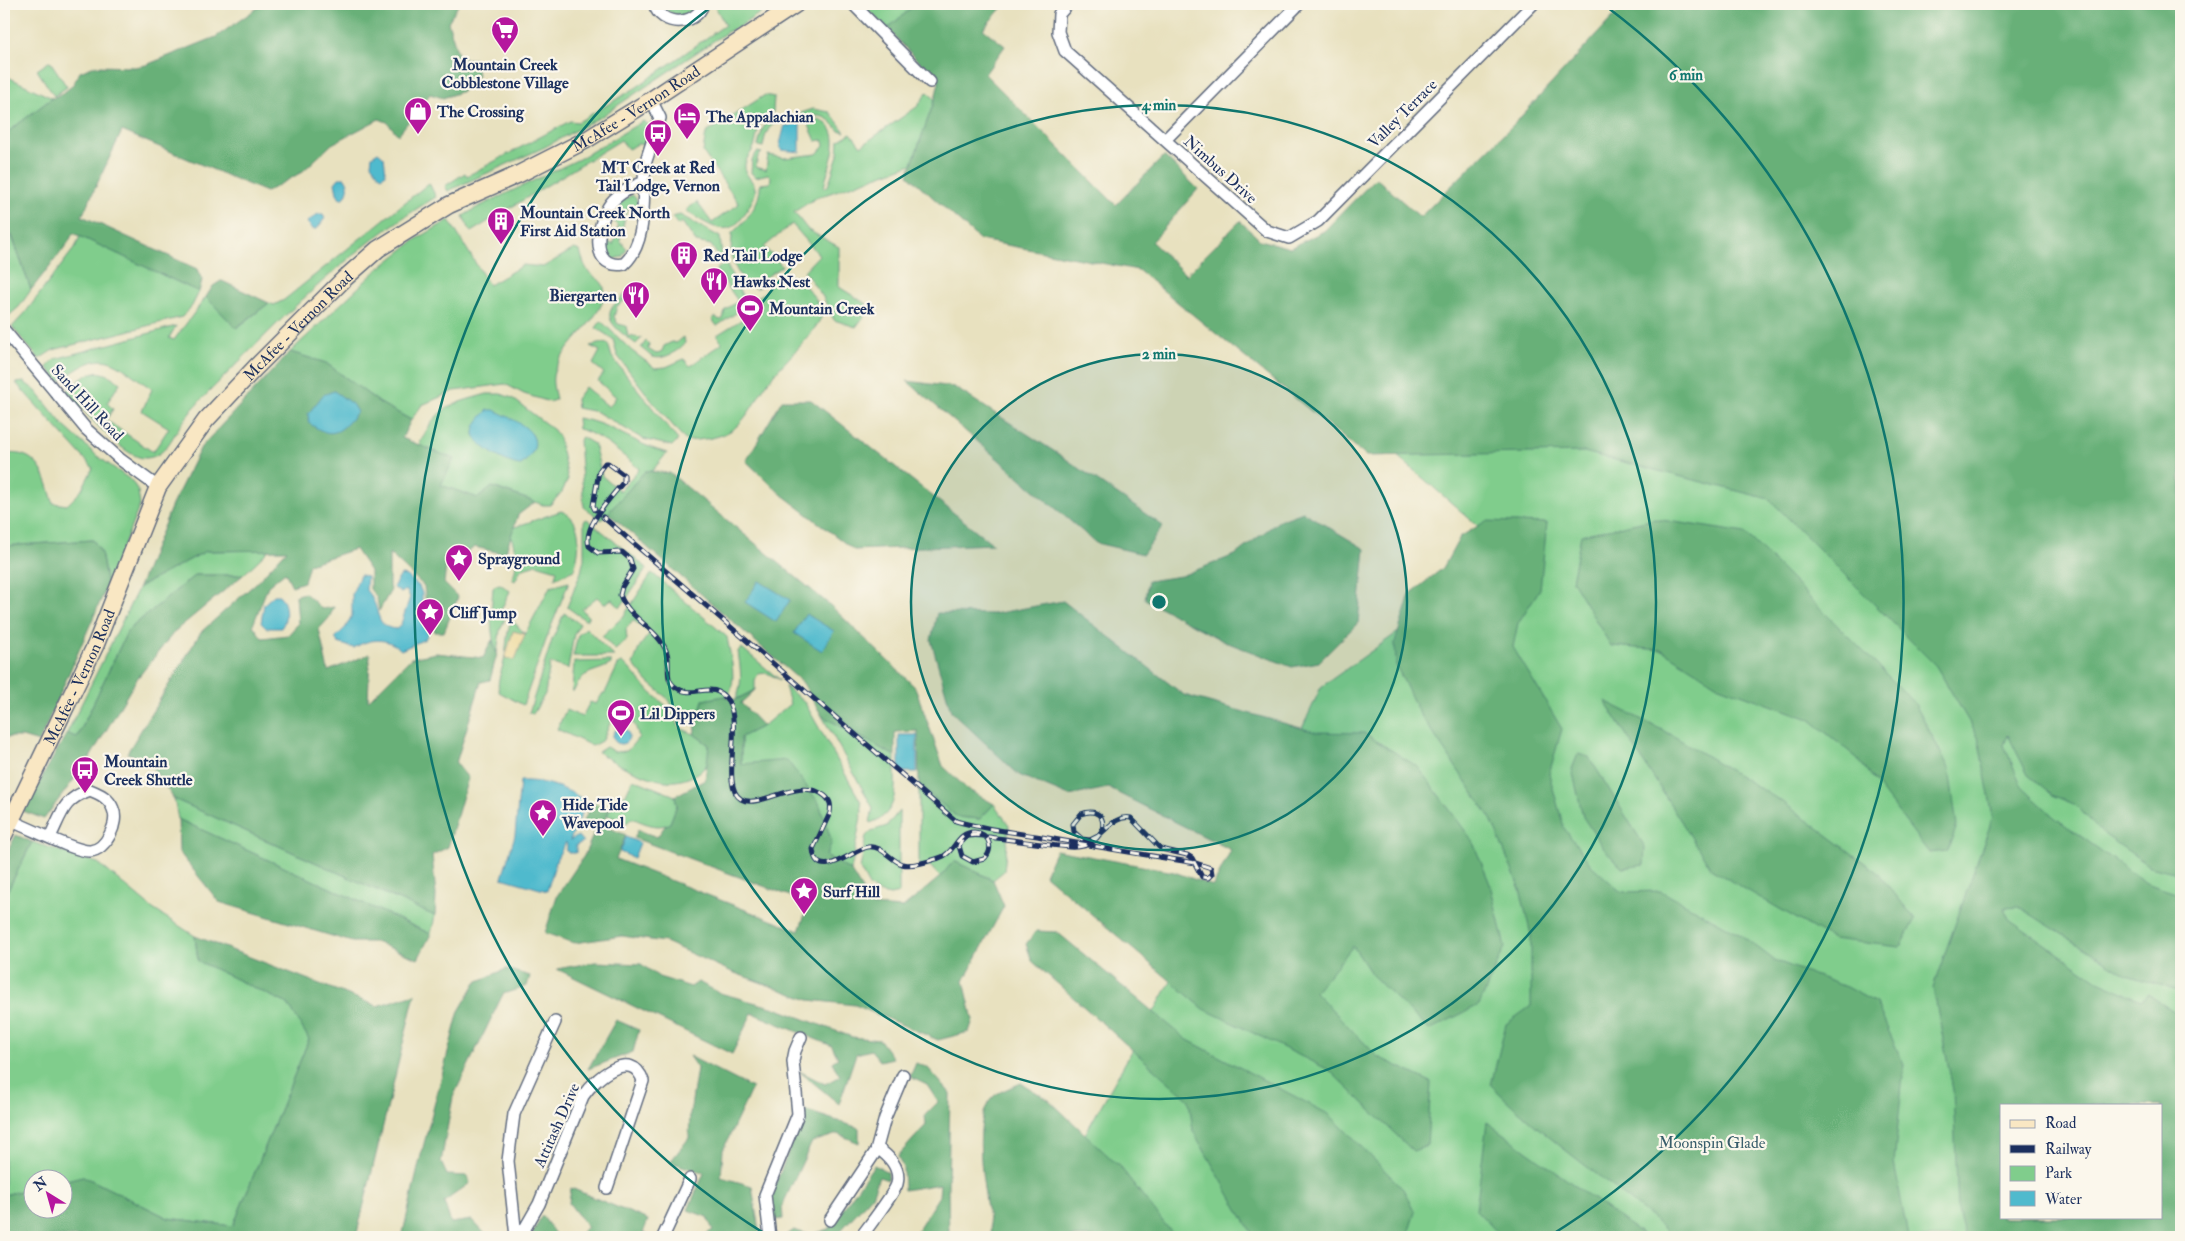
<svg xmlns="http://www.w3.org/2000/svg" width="2185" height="1241" font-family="'IM FELL Double Pica',serif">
<rect width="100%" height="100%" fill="#fbf7ec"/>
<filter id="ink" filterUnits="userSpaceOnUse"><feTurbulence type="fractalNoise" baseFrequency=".02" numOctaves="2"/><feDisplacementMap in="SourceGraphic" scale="10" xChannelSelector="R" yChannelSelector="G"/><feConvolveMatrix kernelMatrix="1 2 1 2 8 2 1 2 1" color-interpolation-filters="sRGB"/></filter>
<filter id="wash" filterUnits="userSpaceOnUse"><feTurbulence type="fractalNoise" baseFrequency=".0096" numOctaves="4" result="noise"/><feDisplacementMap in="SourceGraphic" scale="20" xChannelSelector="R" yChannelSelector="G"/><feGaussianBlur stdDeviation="1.12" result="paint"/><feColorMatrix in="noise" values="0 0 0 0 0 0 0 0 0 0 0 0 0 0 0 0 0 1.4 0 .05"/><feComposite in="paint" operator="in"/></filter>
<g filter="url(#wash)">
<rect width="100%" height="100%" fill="#e8e1bf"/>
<path fill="#80cd8c" stroke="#4e7e75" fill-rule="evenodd" d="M660 4H698C691 22 668 16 660 4Z
M714 4H773L739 27 727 32 602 116 545 147 448 191 445 186 465 173 467 176 570 121 578 122 637 87 725 25Z
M861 4H916L887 29Z
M1625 4 2181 362V1237H1027L1253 836 1321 687 1509 553 1379 440ZM2001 1105H2161V1217H2001Z
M50 61 67 87 54 96 37 70Z
M4 77H8L52 98 4 135Z
M927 92 935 99 912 164 816 198 794 212 808 230 839 247V287L871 307 856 327 834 320 823 297 804 271 819 255 792 224 764 247 782 266 765 278 758 288C744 288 733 266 731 253 731 247 732 240 732 233 746 221 761 204 760 184L770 183 771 177 768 174 756 177 751 173 752 160 757 152 762 153 758 156 756 167 766 170 768 155 784 158 817 154 824 146 823 140 816 141 808 123 819 119C848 132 827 166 824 188L828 186 838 155 839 140 851 133 861 146 918 106Z
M765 95 774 97 773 112C770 114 766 115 763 118 756 127 758 141 752 151 749 156 744 161 745 168 745 176 754 181 755 188 757 195 750 204 747 210 730 242 711 226 687 212V209L697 202 712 223 739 204 703 152 706 133Z
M813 109 830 112 845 132 838 130C830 118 819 111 804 120L801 118V113Z
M775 116 778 121C767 127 765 135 763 147L758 146C761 134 763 121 775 116Z
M643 121 649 125 650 133 644 145 638 144 628 149 621 140 471 232 463 216 478 207 579 159Z
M429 183 436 197C349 248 278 322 207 394 197 403 188 415 180 426 171 439 165 457 146 458 124 460 81 407 67 391 87 373 97 364 120 383L107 403 113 409 106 420 153 452 169 428 142 411 152 389C109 359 106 346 59 382L47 367 55 359 176 326 169 338 174 340 206 297 237 328 269 303 274 305 284 300Z
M632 195C639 199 638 206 637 213L635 214 627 208 620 240 627 249 622 257 613 259 604 250 603 241 606 240 613 245 618 226 611 219 610 214 619 202Z
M680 215 720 237 722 256 744 299 742 309 717 326 712 319 715 317 720 320 723 319 725 310 738 301 716 270 723 264 711 245 696 242 682 222 678 225 672 217Z
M449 220 489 285 523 265 543 267 574 249 580 251C582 258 584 266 589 272 594 278 602 279 604 288 610 313 561 346 554 372 551 381 554 390 556 399L550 402 524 394 505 384 454 391 422 405 411 420 380 403 326 363 290 352 377 270 415 240Z
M11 234 31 290 19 307 5 319 4 241Z
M80 236 199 292 192 306 182 317 53 350 39 359 12 327 25 313 76 246Z
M786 272 793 278 797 276 815 298 823 314C811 340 785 359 768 382 757 397 750 414 737 426 722 439 705 439 686 441L652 401 617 355 613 339 596 328 601 321 632 351 655 368 666 367 684 359 690 366 722 343 717 335 749 315 753 300C756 298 761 295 764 293 772 284 773 277 786 272Z
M632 290 636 292 617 306 614 317 618 324 626 326 628 336 642 338 636 344C606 322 598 313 632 290Z
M684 337 685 343C679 351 661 362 651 356 648 354 644 350 641 348L646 341 649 344 648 349 656 354 662 351 664 346 672 342 676 343Z
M602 343 608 344 612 357 678 440 672 446 643 439 597 412 577 408 576 399 585 387 609 407 616 397 598 381 604 373 593 364 600 351 590 346Z
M24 382 36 391 64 426 96 455 132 481 138 491 140 505 107 586 101 552 93 540 4 546V454C38 449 46 475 53 503L67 505 81 491 93 468 16 383Z
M487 394H501L512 398 554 430 559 438 568 479 562 492 550 505H543L493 487 478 498 440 485 419 445C437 407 447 405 487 394ZM476 425 532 434C539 447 530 457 521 465L474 435Z
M577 418C610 422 635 445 667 453L652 471H645L602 520 584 507 579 440 582 437 594 444 602 476 620 491 639 469C623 455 598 433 578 429Z
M561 511C584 518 580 551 574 570L555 578 557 570 536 564 521 569 515 581 512 579C520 562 514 546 509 529Z
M587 519 647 568 620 608 612 599 604 604 597 597 582 609 589 618 585 620 567 607 581 572 584 559V521Z
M269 550 243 575H195L128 630 77 738 67 733 139 587 206 551Z
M652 573 727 637C730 655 738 680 728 696L703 700 699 717 684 718 679 715 667 698 648 682 633 664 640 646 650 633 633 620 626 629 627 640 615 650 602 636 623 617Z
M569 582 550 629 523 705 499 692C496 679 503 670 505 656 507 643 506 632 512 620L525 634 550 587Z
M500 584 510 591 500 612 505 619 500 630 497 654C489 632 491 611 493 588L496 585Z
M564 613 580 624 574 634 568 669 550 663 545 694 533 714 529 713 552 640Z
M586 628 614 656H573L578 635Z
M742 648 780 680 767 673 758 674 755 680V690L735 700C744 685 740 667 738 651Z
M611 661V664C593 674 583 669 574 691H572L574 662Z
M622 663 626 665 651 693 669 708 680 728 694 734 709 745C709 751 710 759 707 764 700 776 679 783 666 781 647 779 613 763 598 752L606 747 615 752 627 751 639 737C634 720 632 717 613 716L603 740 592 746 557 729 566 710 582 717 590 702 596 704 603 693H605L618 665Z
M785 686 805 703 861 802 862 811 851 871 826 856 741 764V736L763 726 790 704Z
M822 716 895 756C894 784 902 813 870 823L873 808Z
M633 779 675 796 677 805 670 823C658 830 644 823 632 818L627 823 607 815 619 793 625 796Z
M919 785 957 817 980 819 994 804 1009 825 1004 871 993 880 954 861 940 877 930 866H919Z
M174 799 435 916 431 934 178 819Z
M899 811V893L890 895 877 892 869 886 860 869 866 836 871 831 887 826Z
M32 842 98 863 153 909 195 936 198 961 288 1004 309 1039 233 1226 168 1218 83 1176 63 1181 62 1178H32V1188L4 1195V898Z"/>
<path fill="#68b078" stroke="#42706b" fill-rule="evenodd" d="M263 4H459L448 22 459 58 475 59 478 76 463 91 443 98 430 94 398 135 387 122 379 119 332 144 302 172 266 192 122 131 82 216 197 269 202 280 199 292 73 233 68 243 31 290 12 235 4 241V135L52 98 62 94 72 86 80 72 94 66 135 67 146 65 216 37Z
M916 4H1005L983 29 1005 46 985 74 1116 205 1164 156 1198 189 1152 242 1186 275 1240 221 1260 240 1290 248 1324 231 1376 178 1420 217 1516 122 1625 4H2181V874L2150 866 2105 835 2074 804 2054 796 2028 775 2008 735 2004 745 2022 787 2054 817 2146 883 2181 895V992L2127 975 2019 907 2004 908 2009 919 2098 981 2141 1000 2148 994 2181 1017V1227L2172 1237H1965L1958 1211 1953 1090 1933 987 1993 817 1978 737 1936 666 1769 499 1584 452 1366 456 1138 270 980 240 908 175 935 99 939 82 887 29ZM2001 1105H2161V1217H2001Z
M221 281H222L269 303 236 328 206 297 213 286Z
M290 352 326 363 380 403 411 420 402 438 454 459 441 485 478 498 492 487 535 502 518 515 505 554 475 547 446 567 444 583 458 597 444 632H435L426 606 424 586 389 553V587L391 590 379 611 377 598 370 589V571L355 549 309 564 304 582 292 586 285 572 268 586 253 625 262 638 288 635 298 624 296 595 305 593 322 609 334 607 329 618 319 629 328 671 370 654 368 701 411 658 436 653 483 658 492 640 497 654 490 680 481 682 456 763 468 778 448 847 432 855 436 895 435 916 174 799 148 761 127 753 201 632 256 583 287 550 206 551 139 587 172 505 201 447Z
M907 381 954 387 1063 457 1163 526 1143 554 1096 543Z
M782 400H811L993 544 854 550 781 494 746 461Z
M645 471 670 473 831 606 915 687 943 766 967 789 994 804 980 819 957 817 919 785 918 731 895 732V756L822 716 803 683 608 513Z
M1303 512 1365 549 1358 623 1319 662 1292 667 1223 641 1145 599 1148 581 1181 576 1235 555 1279 521Z
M1655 519 1745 533 1914 702 1949 768 1957 826 1947 851 1929 853 1857 758 1809 719 1719 686 1662 650 1611 646 1572 581 1581 535Z
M1486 521 1547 523 1540 589 1518 623 1513 647 1562 729 1549 774 1564 828 1591 865 1621 892 1661 891 1741 935 1774 960 1846 987 1876 1003 1904 1065 1894 1163 1908 1237H1674C1615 1184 1547 1142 1491 1085L1506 1024 1531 1006V935L1520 889 1491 819 1418 711 1396 665 1395 643 1410 594 1443 568 1460 537Z
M93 540 101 552 107 586 39 742 22 737H4V546Z
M195 575H243L175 631 136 680 88 761 44 819 23 811 67 733 77 738 128 630Z
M1063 601 1184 695 1315 732 1364 733 1418 767 1472 840 1490 884 1505 947 1479 1005 1429 1030 1372 975 1353 946 1315 992 1378 1057 1431 1082 1427 1146 1413 1151 1329 1070 1204 1009 1045 875 1056 850 1174 872 1213 886 1231 850 1108 788 1069 796 1019 775 951 711 931 640 937 613 993 614Z
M755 690 741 703 763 726 741 737V764L787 760 819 803 832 842 826 856 851 871 872 906 903 908 940 877 954 861 993 880 1004 906 964 981 973 1020 969 1032 938 1040 855 1005 809 1000 732 972 665 942 622 936 574 943 545 933 557 896 584 856 597 826 583 821 594 802 609 811 602 825 626 835 616 859 799 931 809 903 634 838 638 830 657 837 665 826 670 823 677 805 675 796 705 780 709 745 694 734 703 700 724 696 735 700Z
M1605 701 1672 735 1784 803 1877 872 1915 919 1900 947 1832 939 1712 870Z
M1578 754 1589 757 1645 847 1644 865 1622 868 1604 849 1583 817 1572 769Z
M178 819 431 934 418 959 375 942H352L219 902 179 852Z
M16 835 32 842 4 898V858Z
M1036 931 1057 932 1186 1039 1330 1115 1403 1189 1415 1212 1407 1237H1254L1193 1131 1189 1100 1032 961 1026 944Z
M195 936 377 1006 415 994 356 1237H4V1195L32 1188V1208H62L63 1181 83 1176 168 1218 233 1226 309 1039 288 1004 198 961Z
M595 962 641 964 659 977 691 987 698 982 720 993 775 1008 852 1037 880 1040 893 1058 880 1061 871 1050 856 1054 839 1104 799 1071 825 1084 840 1076 832 1062 838 1058 832 1046 752 1013 732 1054 557 969Z
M506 969 530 976 527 986 503 994 453 1097 441 1162 447 1175 468 1176 470 1183 444 1202 451 1223 472 1220 488 1237H402L421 1155 459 1011 476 982Z
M616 1020 639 1030 633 1052 588 1069Z
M689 1056 752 1088 723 1150 721 1177 752 1186 760 1237H701L713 1230 707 1217 688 1210 704 1173 670 1162 689 1138 690 1114 697 1068Z
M916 1063 928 1068 950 1093 948 1188 949 1237H913L939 1196 940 1184 904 1190 903 1168 898 1156 926 1125 925 1115 938 1102 927 1085 910 1077Z
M1021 1083 1049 1100 1121 1168 1175 1237H992C987 1206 968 1120 993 1097 999 1091 1013 1087 1021 1083Z
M804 1110 859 1128V1143L838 1134 812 1142 782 1206 783 1219 775 1220 772 1194Z
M1487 1122 1646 1237H1502L1476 1210Z
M874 1165 888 1172V1180L879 1177 872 1196 835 1237H784L794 1230 810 1235 829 1229Z
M571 1188 648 1220 643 1233 653 1237H576L587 1227 569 1203Z
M542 1215 557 1237H531Z"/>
<path fill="#eeda9e" stroke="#84847e" d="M513 631 525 634 515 660 505 658Z"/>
<path fill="#50bacd" stroke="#367496" d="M792 122 800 123V152L781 150 780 144 785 125 791 126Z
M378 152 384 157 386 174 381 177 371 164 372 156Z
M339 178H345C350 185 349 191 344 198H340L337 193 335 183Z
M318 214H323L325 218 317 229H312L307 222Z
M334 391 352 404 357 412C341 432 333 441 309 423L308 414 323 395Z
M488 410H494C518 422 555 436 521 465 509 465 475 446 474 433 474 424 482 416 488 410Z
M360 575 367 576 366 590C368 593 372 597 373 600 380 613 376 628 397 629L401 624 410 597 406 590 401 593 393 587 401 575 407 576 419 586 422 593V608L430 630 425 639 401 650C388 637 369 638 354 648L338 643 335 638 346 627 352 615V594Z
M759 581 790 600 776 622 745 602Z
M274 595H279C287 602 288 620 281 628H266L261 623 264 604Z
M806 614 834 631 822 651 794 633Z
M613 736a8 8 0 1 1 16 0a8 8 0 1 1-16 0Z
M899 735H917V772H899Z
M520 781C545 780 567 788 587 802L570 840 578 836 583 842 576 845V853H570L566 851 567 847 566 842 557 858 547 891 502 878 515 835Z
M626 837 640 843 634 858 620 852Z"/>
</g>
<g filter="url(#ink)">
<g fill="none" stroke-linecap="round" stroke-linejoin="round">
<g stroke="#636d80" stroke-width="14">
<path id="minor" d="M654 4C661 27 696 27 703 4
M853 4 930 82
M1068 4 1059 14 1058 32 1065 51 1267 231 1289 238 1318 221 1533 4
M1165 140 1299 4
M644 182C643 209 645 245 624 264 587 270 598 220 611 203 620 192 632 187 644 182Z
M644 182 645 164 660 118 651 100
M4 330 86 429 121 460 158 487
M11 821C28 827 75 852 90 851 106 850 119 823 113 809 109 798 100 794 90 790 63 799 62 813 50 837
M830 1220 876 1151 885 1118 903 1075
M516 1237 508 1161 514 1114 555 1022
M520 1237 539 1204 583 1096C595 1078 632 1047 643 1081L607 1188
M663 1237 690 1179
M770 1237 765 1195 798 1114 793 1061 795 1051 801 1037
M861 1237C868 1227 894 1194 897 1184 901 1168 889 1156 877 1148"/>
</g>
<g stroke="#636d80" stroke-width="19">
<g id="secondary">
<path id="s1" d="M4 835 96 644 158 487 206 420 255 368 345 278 378 249 449 205 517 175 586 140 651 100 796 4"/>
</g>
</g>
<use href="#minor" stroke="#fff" stroke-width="11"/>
<use href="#secondary" stroke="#f9e7c3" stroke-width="16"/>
<g stroke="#1b2f5e" stroke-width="5">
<path id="rail" d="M595 510 593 506 599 471 605 463H608L624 475V481C613 496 582 526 589 546L598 553 622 552 630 559 633 569 622 587 620 595C629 619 659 629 667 653 671 666 663 680 677 688 694 700 713 678 728 701 743 725 720 787 741 799 760 810 800 775 825 796 831 801 831 806 830 813L813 849C816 884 854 849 868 847 882 845 890 860 902 864 912 867 929 861 939 858 955 854 956 832 974 832 989 833 995 849 984 859L973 862 962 856 959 846C961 841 964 837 969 836 978 834 988 837 996 838 1021 841 1045 845 1070 847 1110 850 1113 802 1081 814L1073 824 1074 832 1082 839 1090 840 1098 836C1108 828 1117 815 1131 818L1161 849 1187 855 1192 858 1202 877 1208 878 1212 874 1211 868 1196 863C1145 855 1093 846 1042 837 1013 832 984 829 956 821L603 517"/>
</g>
<use href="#rail" stroke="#fbf7ec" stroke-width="3" stroke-dasharray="9" stroke-linecap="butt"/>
</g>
</g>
<circle cx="1159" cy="602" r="248" fill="#0f766e" fill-opacity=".12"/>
<g fill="none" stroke="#0f766e" stroke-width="2.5">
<circle cx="1159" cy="602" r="248"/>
<circle cx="1159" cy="602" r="497"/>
<path d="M770 1237A745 745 0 0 1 711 7M1607 7A745 745 0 0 1 1548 1237"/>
</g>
<defs>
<g id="supermarket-pin" transform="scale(1.4375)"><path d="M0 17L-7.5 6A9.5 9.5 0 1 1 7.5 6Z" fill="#b5179e" stroke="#fbf7ec"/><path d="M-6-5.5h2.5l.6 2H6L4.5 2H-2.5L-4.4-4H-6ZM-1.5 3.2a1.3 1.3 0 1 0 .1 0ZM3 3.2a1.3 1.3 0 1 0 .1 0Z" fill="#fff"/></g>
<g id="shop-pin" transform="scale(1.4375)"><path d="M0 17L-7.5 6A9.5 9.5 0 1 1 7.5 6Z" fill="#b5179e" stroke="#fbf7ec"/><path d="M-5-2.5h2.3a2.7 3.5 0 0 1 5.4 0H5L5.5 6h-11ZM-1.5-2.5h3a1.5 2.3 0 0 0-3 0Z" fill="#fff"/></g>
<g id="hotel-pin" transform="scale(1.4375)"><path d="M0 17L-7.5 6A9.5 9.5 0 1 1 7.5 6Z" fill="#b5179e" stroke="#fbf7ec"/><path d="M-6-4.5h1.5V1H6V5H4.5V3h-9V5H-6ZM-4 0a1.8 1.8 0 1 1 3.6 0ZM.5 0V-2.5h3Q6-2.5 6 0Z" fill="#fff"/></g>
<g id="bus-pin" transform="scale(1.4375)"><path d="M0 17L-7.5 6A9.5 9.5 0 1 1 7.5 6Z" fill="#b5179e" stroke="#fbf7ec"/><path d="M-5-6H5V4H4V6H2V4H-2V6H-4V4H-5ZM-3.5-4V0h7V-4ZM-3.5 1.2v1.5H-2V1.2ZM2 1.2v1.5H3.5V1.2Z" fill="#fff"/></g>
<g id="building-pin" transform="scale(1.4375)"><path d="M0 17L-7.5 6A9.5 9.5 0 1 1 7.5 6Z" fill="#b5179e" stroke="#fbf7ec"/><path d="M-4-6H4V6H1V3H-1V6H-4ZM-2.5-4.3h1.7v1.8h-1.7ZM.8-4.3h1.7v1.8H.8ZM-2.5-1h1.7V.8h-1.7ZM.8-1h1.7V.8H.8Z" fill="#fff"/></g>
<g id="restaurant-pin" transform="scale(1.4375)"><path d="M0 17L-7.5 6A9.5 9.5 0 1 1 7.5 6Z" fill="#b5179e" stroke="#fbf7ec"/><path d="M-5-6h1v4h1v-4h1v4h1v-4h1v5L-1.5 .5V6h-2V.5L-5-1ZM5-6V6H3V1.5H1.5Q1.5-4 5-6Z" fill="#fff"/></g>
<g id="stadium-pin" transform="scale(1.4375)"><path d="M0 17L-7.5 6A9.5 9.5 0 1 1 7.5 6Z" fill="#b5179e" stroke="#fbf7ec"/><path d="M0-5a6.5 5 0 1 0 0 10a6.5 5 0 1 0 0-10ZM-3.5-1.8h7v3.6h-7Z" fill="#fff"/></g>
<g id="sight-pin" transform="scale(1.4375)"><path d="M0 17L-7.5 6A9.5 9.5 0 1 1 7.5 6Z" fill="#b5179e" stroke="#fbf7ec"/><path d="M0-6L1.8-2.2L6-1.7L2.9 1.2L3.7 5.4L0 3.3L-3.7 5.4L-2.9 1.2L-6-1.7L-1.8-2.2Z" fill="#fff"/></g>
</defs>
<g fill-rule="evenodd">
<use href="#supermarket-pin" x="505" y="30"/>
<use href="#shop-pin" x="418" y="111"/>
<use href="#hotel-pin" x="687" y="116"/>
<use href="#bus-pin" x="658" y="133"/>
<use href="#building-pin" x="501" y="221"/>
<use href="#building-pin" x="684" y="255"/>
<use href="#restaurant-pin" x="714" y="281"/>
<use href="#restaurant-pin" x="636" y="295"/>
<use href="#stadium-pin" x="750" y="308"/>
<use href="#sight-pin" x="459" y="558"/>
<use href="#sight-pin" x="430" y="612"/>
<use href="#stadium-pin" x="621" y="713"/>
<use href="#bus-pin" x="85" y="770"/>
<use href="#sight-pin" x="543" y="813"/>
<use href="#sight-pin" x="804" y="891"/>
</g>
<g text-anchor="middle" stroke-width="4.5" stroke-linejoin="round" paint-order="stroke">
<g font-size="16" font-weight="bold" fill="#1b2f5e" stroke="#fbf7ec" text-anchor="start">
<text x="505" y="70" text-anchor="middle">Mountain Creek<tspan x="505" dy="18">Cobblestone Village</tspan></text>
<text x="437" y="117">The Crossing</text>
<text x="706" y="122">The Appalachian</text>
<text x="658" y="173" text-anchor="middle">MT Creek at Red<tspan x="658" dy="18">Tail Lodge, Vernon</tspan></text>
<text x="520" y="218">Mountain Creek North<tspan x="520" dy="18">First Aid Station</tspan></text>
<text x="703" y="261">Red Tail Lodge</text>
<text x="733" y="287">Hawks Nest</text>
<text x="617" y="301" text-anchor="end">Biergarten</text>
<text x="769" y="314">Mountain Creek</text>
<text x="478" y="564">Sprayground</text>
<text x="449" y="618">Cliff Jump</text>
<text x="640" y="719">Lil Dippers</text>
<text x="104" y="767">Mountain<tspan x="104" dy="18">Creek Shuttle</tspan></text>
<text x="562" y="810">Hide Tide<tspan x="562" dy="18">Wavepool</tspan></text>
<text x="823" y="897">Surf Hill</text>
</g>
<g font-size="16" fill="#1b2f5e" stroke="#fbf7ec">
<text dy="6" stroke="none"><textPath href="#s1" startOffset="1000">McAfee - Vernon Road</textPath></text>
<text transform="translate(1402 113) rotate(-45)" y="6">Valley Terrace</text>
<text transform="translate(1221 169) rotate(42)" y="6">Nimbus Drive</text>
<text dy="6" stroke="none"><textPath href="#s1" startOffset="595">McAfee - Vernon Road</textPath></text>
<text transform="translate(88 402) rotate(47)" y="6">Sand Hill Road</text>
<text dy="6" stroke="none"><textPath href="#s1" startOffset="175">McAfee - Vernon Road</textPath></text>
<text transform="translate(556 1125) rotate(-66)" y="6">Attitash Drive</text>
</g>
<g font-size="16" fill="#395e6c" stroke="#fbf7ec">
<text x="1712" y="1148">Moonspin Glade</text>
</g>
</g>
<circle cx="1159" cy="602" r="8" fill="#0f766e" stroke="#fbf7ec" stroke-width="2.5"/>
<g font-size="15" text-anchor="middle" font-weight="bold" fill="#0f766e" stroke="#fbf7ec" stroke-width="4.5" stroke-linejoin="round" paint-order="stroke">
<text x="1686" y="80">6 min</text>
<text x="1159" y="110">4 min</text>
<text x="1159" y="359">2 min</text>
</g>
<rect width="2185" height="1241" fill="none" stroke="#fbf7ec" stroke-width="20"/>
<rect x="2000" y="1104" width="162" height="115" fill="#fbf7ec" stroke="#a1a7b3"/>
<rect x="2010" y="1120" width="25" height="8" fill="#f9e7c3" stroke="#a1a7b3"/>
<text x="2045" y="1128" font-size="15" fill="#1b2f5e">Road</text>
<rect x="2010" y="1145" width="25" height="8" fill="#1b2f5e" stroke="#a1a7b3"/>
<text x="2045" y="1154" font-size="15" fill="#1b2f5e">Railway</text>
<rect x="2010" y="1166" width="25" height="15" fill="#80cd8c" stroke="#a1a7b3"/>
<text x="2045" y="1178" font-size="15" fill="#1b2f5e">Park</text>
<rect x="2010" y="1191" width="25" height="15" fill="#50bacd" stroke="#a1a7b3"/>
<text x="2045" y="1204" font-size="15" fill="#1b2f5e">Water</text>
<g transform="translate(48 1194) rotate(323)"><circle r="24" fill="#fbf7ec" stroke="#a1a7b3"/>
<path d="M0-4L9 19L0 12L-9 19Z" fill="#b5179e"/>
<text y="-8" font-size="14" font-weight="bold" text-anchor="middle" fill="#1b2f5e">N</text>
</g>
</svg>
